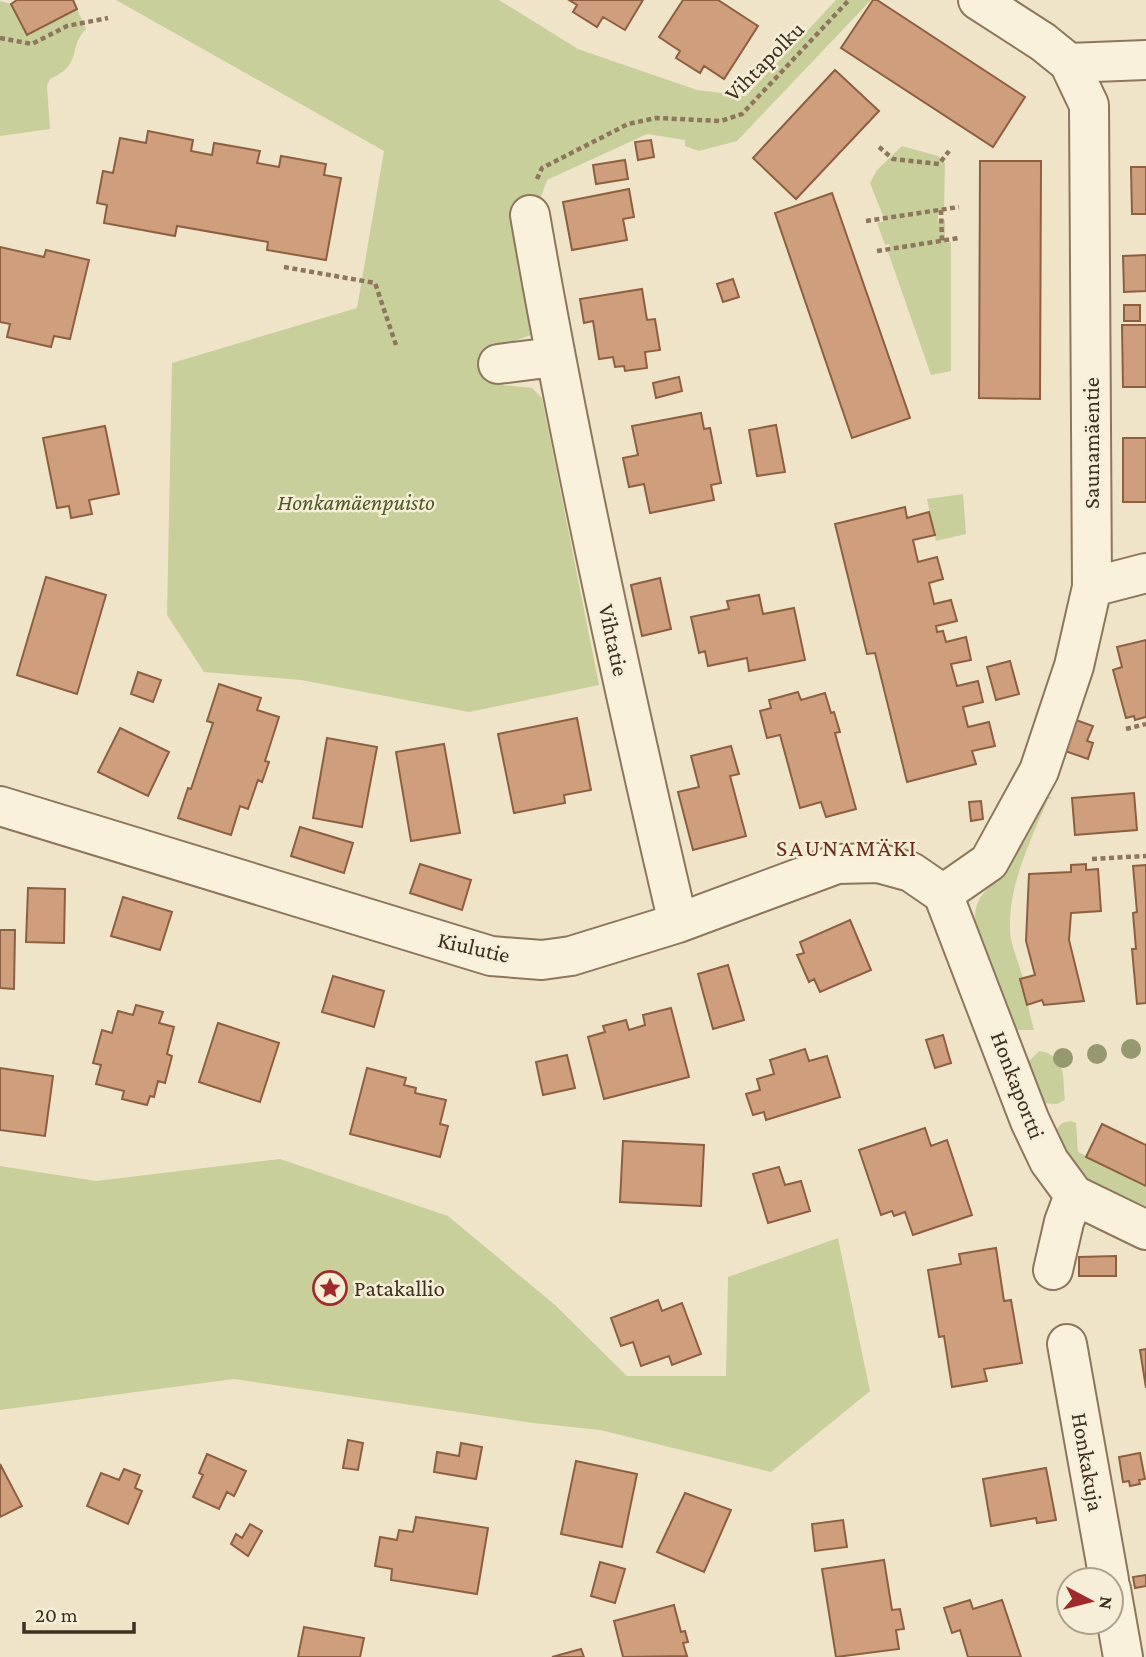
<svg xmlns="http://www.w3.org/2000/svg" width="1146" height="1657" font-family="'Crimson Pro',serif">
<rect width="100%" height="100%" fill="#f0e4c8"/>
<path fill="#c9cf9b" d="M116 0H499L578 49 697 90 746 96 836 0H871L737 141 699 151 685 146V140L647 134 547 180 537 208V333L496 347 500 382 503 385 532 388 542 398 599 685 469 712 301 680 204 672 167 615 172 363 357 308 384 151Z
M0 1 11 4 27 35 77 9 86 29C67 48 84 64 50 79L47 86 50 129 0 136Z
M902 146 938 156 945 163 944 212 938 214V221L945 220V243L951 242V371L931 375 888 252 891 251 889 244 885 245 877 223 885 221 870 183 877 170Z
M963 494 966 534 936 541 927 499Z
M1048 796 1053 798 1048 799C1031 840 1008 885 1010 931 1011 946 1019 963 1023 978L1021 979 1034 1030H1015L976 929C975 920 974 911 978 902 984 888 999 880 1007 868 1023 847 1034 824 1044 799Z
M1039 1051C1068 1056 1062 1076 1065 1100L1057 1104 1042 1103 1028 1062Z
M1071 1121 1076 1123 1078 1152 1146 1186V1211L1074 1175 1055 1135C1058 1125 1061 1122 1071 1121Z
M280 1159 448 1216 555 1305 627 1376H726L728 1277 838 1238 870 1391 771 1472 600 1430 533 1423 234 1379 0 1410V1166L96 1181Z"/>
<path fill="#cf9f7d" stroke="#8d5f41" stroke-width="2" d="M17 0H73L77 9 27 35 11 4Z
M569 0H643L625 30 603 17 597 27 573 12 577 5Z
M683 0H718L758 26 724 79 704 66 700 73 676 58 680 51 659 37Z
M873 0H877L1025 97 993 147 841 48Z
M835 70 879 111 796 199 753 158Z
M148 131 193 140 191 151 212 155 214 143 260 151 257 163 279 167 281 156 326 164 324 175 341 178 326 260 267 250 268 242 177 226 175 236 104 223 107 205 97 203 103 171 113 173 120 138 146 143Z
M651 140 654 157 638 160 635 142Z
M625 160 628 179 596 184 593 165Z
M980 161H1041L1040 399 979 398Z
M1131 167H1146V214H1132Z
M629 189 634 217 623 219 627 240 572 250 563 202Z
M832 193 910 418 852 438 775 213Z
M0 247 44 257 46 250 89 260 70 339 54 336 51 347 7 337 10 324 0 322Z
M1146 255V291L1124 292 1123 256Z
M733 279 739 297 723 302 717 284Z
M642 289 647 320 655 319 660 350 645 352 647 368 625 371 624 366 615 367 613 357 599 359 593 321 584 323 580 299Z
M1124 305H1140V321H1124Z
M1122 325H1146V387H1123Z
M679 377 682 391 656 398 653 383Z
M701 413 704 429 710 428 721 483 711 485 714 500 650 513 644 484 629 487 623 458 638 455 632 426Z
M776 425 785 472 757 476 749 430Z
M105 426 119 494 89 500 92 514 71 518 69 506 57 508 43 438Z
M1123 438H1146V502H1123Z
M905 507 907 518 929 512 935 535 913 540 918 562 937 557 943 579 929 583 934 604 951 600 957 621 936 626 937 632 943 631 946 642 966 637 971 660 951 664 957 686 978 681 983 702 963 707 968 727 989 722 995 746 972 751 976 764 907 782 875 653 867 654 835 524Z
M46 577 106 595 77 694 17 675Z
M660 578 671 629 642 636 631 585Z
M759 595 763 614 794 608 805 660 749 671 747 658 708 666 705 651 699 653 691 617 729 609 727 601Z
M1146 640V717L1135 720 1134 716 1126 718 1113 670 1122 667 1117 647Z
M1010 661 1019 694 996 700 987 667Z
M138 672 161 680 153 702 131 694Z
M219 684 261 698 257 710 279 717 265 761 269 762 262 782 258 780 248 809 240 806 231 835 178 818 188 788 191 789 213 723 207 721Z
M798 692 801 700 825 693 831 713 834 712 840 732 835 733 856 809 826 817 821 802 800 808 780 735 767 738 760 711 771 708 769 700Z
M577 718 591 790 564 795 565 803 514 813 498 734Z
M1073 719 1093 726 1087 741 1093 743 1088 759 1062 750Z
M120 728 169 752 148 796 98 772Z
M327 738 377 747 362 827 313 818Z
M444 744 460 833 411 841 396 752Z
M731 746 739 774 730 776 746 836 693 850 678 792 699 787 691 756Z
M1134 793 1137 830 1075 835 1072 798Z
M981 801 983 819 971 821 969 802Z
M300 827 353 843 344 873 291 856Z
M420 864 471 880 462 910 410 893Z
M1086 864V870L1098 869 1101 911 1071 913 1069 940 1084 1001 1044 1005 1042 1000 1027 1005 1020 979 1035 975 1026 941 1029 874 1071 872V865Z
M1146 865V1003L1137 1004 1132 949H1136L1133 913 1137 912 1133 866Z
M28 888 65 889 64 943 26 942Z
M123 897 172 912 160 950 111 936Z
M850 920 871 970 820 992 814 979 809 982 797 955 804 953 800 942Z
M0 930H15L14 989 0 988Z
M728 965 744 1020 713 1029 698 974Z
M333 976 384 991 374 1027 322 1012Z
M136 1005 163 1012 159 1023 174 1027 167 1054 172 1056 165 1083 158 1081 154 1097 150 1096 147 1105 122 1099 124 1091 96 1084 101 1065 93 1063 102 1030 112 1033 118 1011 133 1015Z
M671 1008 689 1077 604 1099 588 1037 605 1032 603 1026 626 1020 629 1030 645 1025 643 1015Z
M218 1023 279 1043 260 1102 199 1082Z
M943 1035 951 1063 935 1068 926 1040Z
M805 1049 809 1061 827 1056 840 1097 766 1120 764 1112 753 1115 746 1094 760 1090 757 1079 774 1074 770 1060Z
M567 1055 575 1088 543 1095 536 1062Z
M0 1068 53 1076 45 1136 0 1130Z
M367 1068 406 1078 404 1085 416 1088 415 1093 446 1100 440 1124 448 1126 440 1157 350 1134Z
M1102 1124 1146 1145V1186L1086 1157Z
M925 1128 931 1146 947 1140 972 1215 913 1235 905 1212 894 1216 892 1211 881 1215 859 1150Z
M623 1141 704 1145 701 1206 620 1202Z
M779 1167 785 1185 801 1181 810 1211 768 1223 753 1174Z
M996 1248 1004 1301 1011 1300 1022 1363 984 1369 987 1381 952 1387 944 1336 939 1337 928 1270 961 1264 959 1254Z
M1116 1256V1276H1079V1257Z
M658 1300 662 1311 682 1303 701 1354 672 1365 669 1356 641 1366 633 1342 621 1346 611 1318Z
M1146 1349V1388L1140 1350Z
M348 1440 363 1443 358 1470 343 1468Z
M461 1443 482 1447 476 1479 434 1472 437 1452 459 1456Z
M1140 1453 1145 1479 1139 1480 1140 1484 1130 1486 1129 1481 1123 1482 1119 1457Z
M207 1454 246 1471 234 1496 227 1492 219 1509 193 1497 203 1475 199 1473Z
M576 1461 637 1474 622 1547 561 1534Z
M0 1464 22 1506 0 1517Z
M1046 1468 1056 1520 1037 1523 1036 1518 991 1526 983 1479Z
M124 1469 140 1475 135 1488 142 1491 128 1524 87 1506 101 1473 119 1480Z
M685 1493 731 1510 704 1572 657 1552Z
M416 1517 488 1528 477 1594 391 1580 392 1569 375 1566 380 1537 397 1540 399 1530 413 1532Z
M843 1520 847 1547 815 1551 812 1524Z
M250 1524 262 1531 248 1556 231 1544 236 1534 242 1538Z
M884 1560 892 1610 900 1609 904 1629 896 1630 899 1649 836 1657 822 1569Z
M600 1562 625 1569 615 1603 591 1596Z
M1146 1575V1586L1135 1588 1133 1577Z
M970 1600 973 1609 1002 1600 1021 1657H968L960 1630 952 1633 944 1608Z
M674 1605 681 1632 685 1631 688 1642 683 1643 687 1656 623 1657 614 1621Z
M304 1627 364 1638 360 1657H298Z
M581 1649 584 1657H552Z"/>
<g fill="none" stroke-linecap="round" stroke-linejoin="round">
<g stroke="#8d765c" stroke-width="42">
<path id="minor" d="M1069 63 1146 60
M530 215C571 452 623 688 678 923
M498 364 554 357
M1092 587 1146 573
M0 806 491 956 542 960 571 956 678 923 837 864 878 863 911 872 943 894
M943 894 989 862 1039 771 1074 666 1092 587 1089 105 1069 63 1043 42 978 0
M943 894 1030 1121 1049 1161 1074 1195 1146 1230
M1053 1270 1064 1222 1074 1195
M1067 1344 1109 1580
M1111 1589 1123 1657"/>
</g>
<path stroke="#8d765c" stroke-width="4.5" stroke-dasharray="5 3.5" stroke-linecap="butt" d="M0 38 32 44 67 26 108 18
M879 147 893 159 939 164 949 151
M537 179 542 168 628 124 656 118 721 121 742 114 849 0
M941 210 942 241
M866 221 959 207
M877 251 959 238
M284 267 375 283 396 345
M1126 729 1146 724
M1092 859 1146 856"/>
<use href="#minor" stroke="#faf1dc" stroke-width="38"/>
</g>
<g fill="#96986f">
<circle cx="1131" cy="1049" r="10"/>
<circle cx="1097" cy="1054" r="10"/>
<circle cx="1063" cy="1058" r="10"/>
</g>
<defs>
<g id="sight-ring" transform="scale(1.75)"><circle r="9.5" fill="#f7eed8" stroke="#9e2a2b" stroke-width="1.5"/><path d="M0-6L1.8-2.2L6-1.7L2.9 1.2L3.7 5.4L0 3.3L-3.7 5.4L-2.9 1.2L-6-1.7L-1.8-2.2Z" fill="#9e2a2b"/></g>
</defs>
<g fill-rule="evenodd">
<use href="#sight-ring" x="330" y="1288"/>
</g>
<g text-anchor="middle" stroke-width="5" stroke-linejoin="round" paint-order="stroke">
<g font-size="23" fill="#3d2e20" stroke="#f7eed8">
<text transform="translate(764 61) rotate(-45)" y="8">Vihtapolku</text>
<text transform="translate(1091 443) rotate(-90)" y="8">Saunamäentie</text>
<text transform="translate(614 640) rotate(78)" y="8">Vihtatie</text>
<text transform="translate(474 947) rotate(13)" y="8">Kiulutie</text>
<text transform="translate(1018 1085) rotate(69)" y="8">Honkaportti</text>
<text transform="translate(1088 1462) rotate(80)" y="8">Honkakuja</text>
</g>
<g font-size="23" font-style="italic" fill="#4d5a26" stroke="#f7eed8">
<text x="356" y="510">Honkamäenpuisto</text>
</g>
<g font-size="23" fill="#3d2e20" stroke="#f7eed8" text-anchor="start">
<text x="354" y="1296">Patakallio</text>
</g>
<g font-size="24" letter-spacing="2" fill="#6b2e1e" stroke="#f7eed8">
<text x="847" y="856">SAUNAMÄKI</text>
</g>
</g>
<g transform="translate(1090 1601) rotate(97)"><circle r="33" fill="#f7eed8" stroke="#ada18e" stroke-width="2"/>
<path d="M0-5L12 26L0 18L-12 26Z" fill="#9e2a2b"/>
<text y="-10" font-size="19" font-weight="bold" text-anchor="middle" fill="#3d2e20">N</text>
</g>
<path d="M24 1622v10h110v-10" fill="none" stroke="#3d2e20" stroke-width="3.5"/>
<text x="35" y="1622" font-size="21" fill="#3d2e20" stroke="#f7eed8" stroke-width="5" paint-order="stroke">20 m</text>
</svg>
